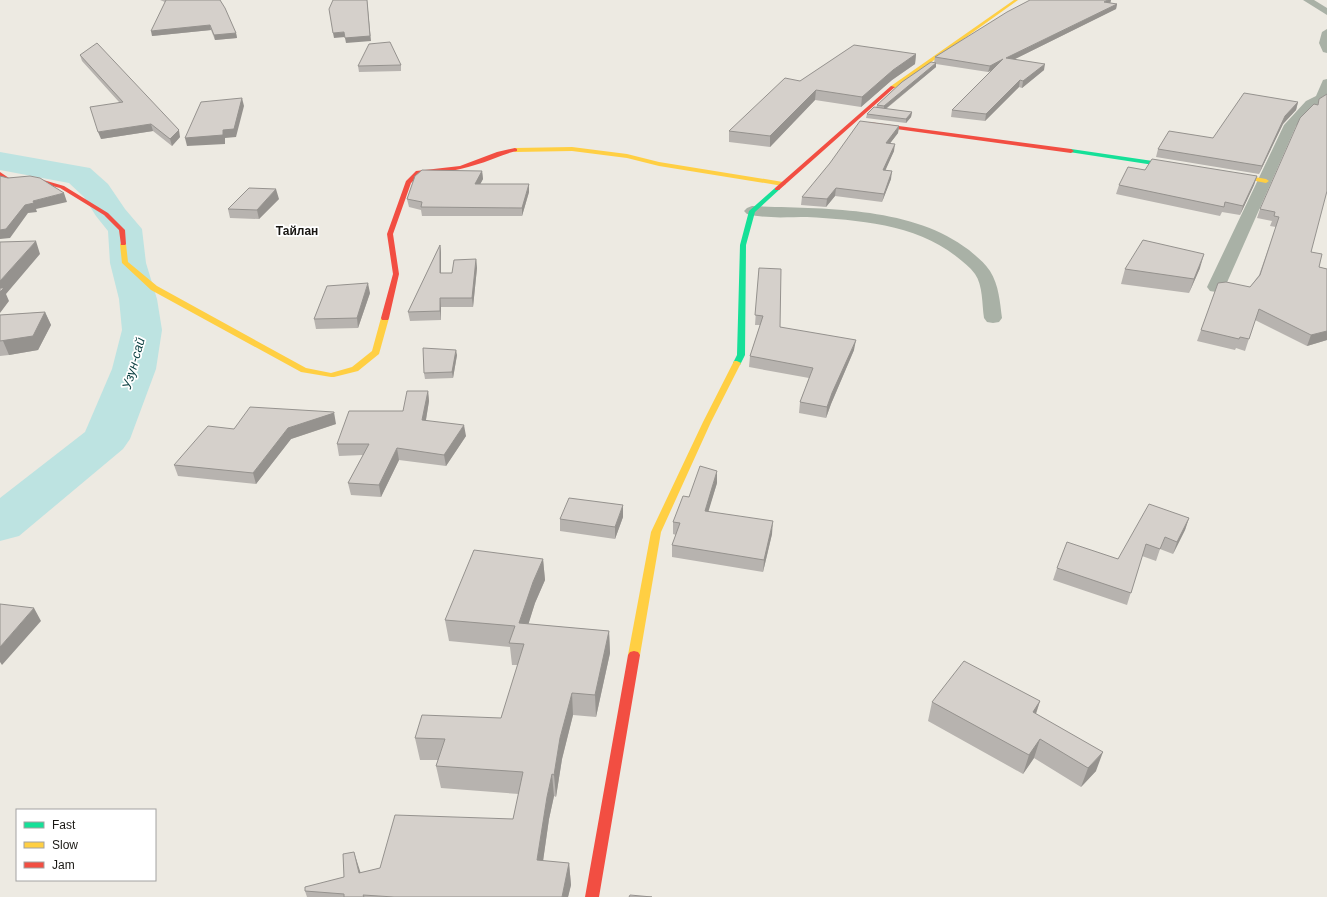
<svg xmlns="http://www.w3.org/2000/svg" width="1327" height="897" font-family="Arial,sans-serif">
<rect width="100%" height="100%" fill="#edeae2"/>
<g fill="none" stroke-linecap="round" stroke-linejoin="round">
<path fill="#bde3e1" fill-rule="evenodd" d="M0 152 90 168 108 184 125 209 142 229 146 263 157 299 162 330 156 369 130 439 123 449 19 536 0 541V498L85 432 112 369 122 330 119 299 110 263 108 231 96 216 84 197 69 183 0 170Z"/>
<path fill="#a9b1a6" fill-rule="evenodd" d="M1303 0H1314L1327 8V15Z
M1327 29V53L1323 52 1319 43 1322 32Z
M1327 79V98L1314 107 1296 126 1225 287 1222 291 1216 292 1210 291 1207 287 1284 125 1306 101 1316 96 1323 80Z
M752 206C821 209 911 205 969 250 976 256 985 263 990 271 999 285 1000 303 1002 318L999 322 993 323 987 322 984 318C982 305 983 285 975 274 970 267 963 262 957 257 916 224 858 220 807 217 788 217 766 219 747 214L744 211 747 208Z"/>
<path fill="#16e098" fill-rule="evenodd" d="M1071 149 1180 165 1183 167 1180 169 1069 152V150Z
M775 188 780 189 755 212 746 245 745 355 740 365H737L733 363 737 355 740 245 749 211Z"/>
<path fill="#ffcf43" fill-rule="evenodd" d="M1014 0H1018L895 88H891V86Z
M572 147 627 154 659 162 783 182 786 184 783 186 659 166 627 158 572 151 515 152 512 150 515 148Z
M1227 172 1266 179 1269 181 1266 183 1225 175V173Z
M123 242 126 244 128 262 157 286 306 368 331 373 352 367 372 351 381 318 385 316 389 318 379 354 358 371 334 377H331L301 372 151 290 122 263 120 244Z
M734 361H737L741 363 711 422 661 532 640 655 638 658 634 659 630 658 628 655 651 532 703 422Z"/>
<path fill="#f24e42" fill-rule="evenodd" d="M891 86 895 87 779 190H775V188Z
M869 122 1071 149 1074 151 1071 153 867 125 866 124Z
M515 148 517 149V151C502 154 490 161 475 165 457 171 438 173 420 174L411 183 393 234 399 274 389 318 388 320H382L381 318 393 274 387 234 406 181 416 171 460 166 497 152Z
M0 172 9 178 33 177 64 186 108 213 125 230 126 244 125 245H121L119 230 104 215 60 188 33 181 8 182 0 177Z
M634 651 638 652 640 655 599 897H585L628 655 630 652Z"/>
</g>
<path fill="#b7b3af" d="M160 0H220L236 33 237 38 215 40 211 30 152 36 165 2Z
M1111 0 1110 3 1117 4 1116 9 1015 59 1044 70 1022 88 1019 87 985 121 951 117 952 110 992 70 988 72 936 64V67L886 109 912 112 911 117 906 123 866 118 867 114 876 108 877 105 934 63 935 57Z
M916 54 915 64 892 80 861 107 815 100 770 147 729 142V131L800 81Z
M80 55 180 137 172 146 153 131 101 139 119 102 82 61Z
M401 65V71L359 72 358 66Z
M1319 99 1311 252 1319 267 1327 269V340L1307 346 1255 320 1245 351 1236 348 1235 350 1197 341 1218 283 1250 287 1259 275 1276 227 1270 226 1272 221 1257 218 1260 209 1317 105Z
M1298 102 1296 110 1283 124 1259 174 1156 157 1158 149 1213 138Z
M899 126 898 133 890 143 894 151 885 170 891 179 882 202 835 196 826 207 801 205 802 197Z
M1145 170 1257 176 1254 185 1240 215 1222 212 1220 216 1116 194 1119 185Z
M482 171 483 179 480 184H529V192L522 216H422L421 210 409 207 407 199Z
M279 199 259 219 230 218 228 209Z
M440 245 441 253V273H452L476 259 477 268 473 307H441V320L410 321 408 312Z
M759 268 780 327 854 350 831 404 826 418 799 413 800 402 809 378 749 367 750 356 760 325H755Z
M1200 268 1189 293 1121 284 1125 269Z
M370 293 358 328 316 329 314 319Z
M45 312 51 325 38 350 9 355 0 356V315Z
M457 355 453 378 425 379 424 373Z
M428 391 429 401 426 420 466 436 446 466 399 460 381 497 351 495 348 483 363 455 339 456 337 444 403 411Z
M336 424 291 439 256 484 178 476 174 465 234 429Z
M717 483 708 511 772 534 763 572 672 557V545L676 535 673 534V522L689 497Z
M623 517 615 539 560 531V519Z
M1189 518 1185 530 1173 554 1160 549 1156 561 1142 556 1127 605 1053 580 1057 568 1118 559Z
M543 559 545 580 535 603 528 624 609 631 610 653 596 717 573 715 562 759 556 797 554 796 549 819 543 861 569 863 571 885 568 897H307L305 891 360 873 380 868 513 819 519 794 441 788 436 766 438 760H420L415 738 501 718 518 665H512L510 647 449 641 445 620Z
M1040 701 1036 714 1096 771 1081 787 1034 758 1023 774 928 721 932 702Z"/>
<path fill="#95928e" d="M367 0 371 41 346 43 345 38Z
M1108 0H1111L1110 4 1104 2Z
M1117 4 1116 9 1005 64 1006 58Z
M210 25 211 30 152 36 151 31Z
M344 32 345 37 334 38 333 33Z
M236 33 237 38 215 40 214 35Z
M916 54 915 64 892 80 861 107 862 97 893 70Z
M1003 59 1002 65 988 72 990 66Z
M936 63V67L884 110V106Z
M1045 64 1044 70 1022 88 1023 81Z
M1020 80 1019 87 985 121 986 114Z
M816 90 815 100 770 147V136Z
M242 98 244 106 236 137 225 138V144L187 146 185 138 223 130Z
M1298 102 1296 110 1283 124 1259 174 1262 166 1285 116Z
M912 112 911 117 906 123V119Z
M151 124 153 131 101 139 98 132Z
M899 126 898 133 885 150 886 143Z
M179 130 180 137 172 146 170 139Z
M895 144 894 151 882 178 883 170Z
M482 171 483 179 476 192 475 184Z
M892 171 891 179 882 202 884 194Z
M1257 176 1254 185 1240 215 1243 206Z
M529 184V192L522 216V208Z
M836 188 835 196 826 207 827 199Z
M276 189 279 199 259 219 257 210Z
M64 193 67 202 36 209 37 212 28 213 10 238 0 239V230L25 205 33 201Z
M36 241 40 254 6 294 9 301 0 313V281Z
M440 245 441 253V281L440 273Z
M1204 254 1200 268 1189 293 1194 279Z
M476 259 477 268 473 307 472 298Z
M368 283 370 293 358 328 357 318Z
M440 298 441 307V320L440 311Z
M45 312 51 325 38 350 9 355 3 341Z
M1327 331V340L1307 346 1311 335Z
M856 340 854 350 831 404 826 418 827 407 832 393Z
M456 350 457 355 453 378 452 372Z
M428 391 429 401 424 431 422 420Z
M334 412 336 424 291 439 256 484 253 473 288 428Z
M464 425 466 436 446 466 444 455Z
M397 448 399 460 381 497 379 485Z
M717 471V483L705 523V511Z
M623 505V517L615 539V527Z
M1189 518 1185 530 1173 554 1177 542Z
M773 521 772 534 763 572 764 560Z
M543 559 545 580 535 603 522 645 519 623 533 582Z
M34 608 41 621 2 665 0 662V647Z
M609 631 610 653 596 717 595 695Z
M572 693 573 715 562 759 556 797 554 775 560 738Z
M1040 701 1034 719 1033 712Z
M1040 739 1034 758 1023 774 1029 755Z
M1103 752 1096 771 1081 787 1088 768Z
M552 774 554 796 549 819 540 882 537 860 547 797Z
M354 852 361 874 359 873Z
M569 863 571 885 568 897H562Z"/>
<path fill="#d5d0cb" stroke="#95928e" d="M166 0H220L225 8 236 33 214 35 210 25 151 31Z
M333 0H367L370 36 345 38 344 32 333 33 329 9Z
M1030 0H1108L1104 2 1117 4 1006 58 1045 64 1023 81 1020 80 986 114 952 110 1003 59 990 66 935 57 1007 12Z
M390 42 401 65 358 66 369 44Z
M97 43 179 130 170 139 151 124 98 132 90 107 123 102 80 55Z
M854 45 916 54 893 70 862 97 816 90 770 136 729 131 785 78 800 81Z
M931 62 936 63 884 106 877 105 902 82Z
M1244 93 1298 102 1285 116 1262 166 1158 149 1169 131 1213 138Z
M1327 94V191L1311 252 1322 254 1319 267 1327 269V331L1311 335 1259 309 1249 339 1240 337 1239 339 1201 330 1218 283 1226 282 1250 287 1260 275 1279 217 1274 216 1275 212 1260 209 1300 118 1314 104 1318 105 1319 99Z
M242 98 234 129 223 130V135L185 138 201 102Z
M874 107 912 112 906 119 867 114Z
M860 121 899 126 886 143 895 144 883 170 892 171 884 194 836 188 827 199 802 197 830 163Z
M1152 159 1257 176 1243 206 1225 202 1224 207 1119 185 1128 167 1145 170Z
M422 170 482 171 475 184H529L522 208 421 207 422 202 407 199 415 176Z
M0 176 8 178 30 176 40 178 64 193 33 201 34 203 25 205 6 229 0 230Z
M249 188 276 189 257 210 228 209Z
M1143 240 1204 254 1194 279 1125 269Z
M36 241 0 281V242Z
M440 245V273H452L454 260 476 259 472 298H440V311L408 312Z
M759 268 781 269 780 327 856 340 832 393 827 407 800 402 813 368 750 356 763 316 755 315Z
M368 283 357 318 314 319 327 286Z
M0 288H4L0 292Z
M45 312 33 336 0 341V315Z
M423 348 456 350 452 372 424 373Z
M407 391H428L422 420 464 425 444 455 397 448 379 485 348 483 369 444H337L349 411H403Z
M250 407 334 412V413L288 428 253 473 174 465 208 426 234 429Z
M700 466 717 471 705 511 773 521 764 560 672 545 680 523 673 522 683 496 689 497Z
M569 498 623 505 615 527 560 519Z
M1149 504 1189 518 1177 542 1165 537 1160 549 1146 544 1131 593 1057 568 1067 542 1118 559Z
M474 550 543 559 533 582 519 623 609 631 595 695 572 693 560 738 554 775 552 774 547 797 537 860 569 863 562 897H394L363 895 364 897H344V894L305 891V887L344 877 343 854 354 852 359 873 380 868 395 815 513 819 523 772 436 766 445 739 415 738 422 715 501 718 524 644 509 643 515 626 445 620Z
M0 604 34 608 0 647Z
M964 661 1040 701 1033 712 1103 752 1088 768 1040 739 1029 755 932 702Z
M630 895 652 897H629Z"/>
<g text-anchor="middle" stroke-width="3.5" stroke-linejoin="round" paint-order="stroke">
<g font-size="12" font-weight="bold" fill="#191713" stroke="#fff">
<text x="297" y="235">Тайлан</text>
</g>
<g font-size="13" font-style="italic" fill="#0d4042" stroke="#fff">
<text transform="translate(133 363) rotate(-74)" y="5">Узун-сай</text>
</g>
</g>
<rect x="16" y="809" width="140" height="72" fill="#ffffff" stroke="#a3a2a1"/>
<rect x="24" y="822" width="20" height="6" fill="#16e098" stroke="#a3a2a1"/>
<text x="52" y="829" font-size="12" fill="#191713">Fast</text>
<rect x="24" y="842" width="20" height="6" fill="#ffcf43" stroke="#a3a2a1"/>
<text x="52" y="849" font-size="12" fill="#191713">Slow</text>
<rect x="24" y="862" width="20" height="6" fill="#f24e42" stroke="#a3a2a1"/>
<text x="52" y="869" font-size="12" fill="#191713">Jam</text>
</svg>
